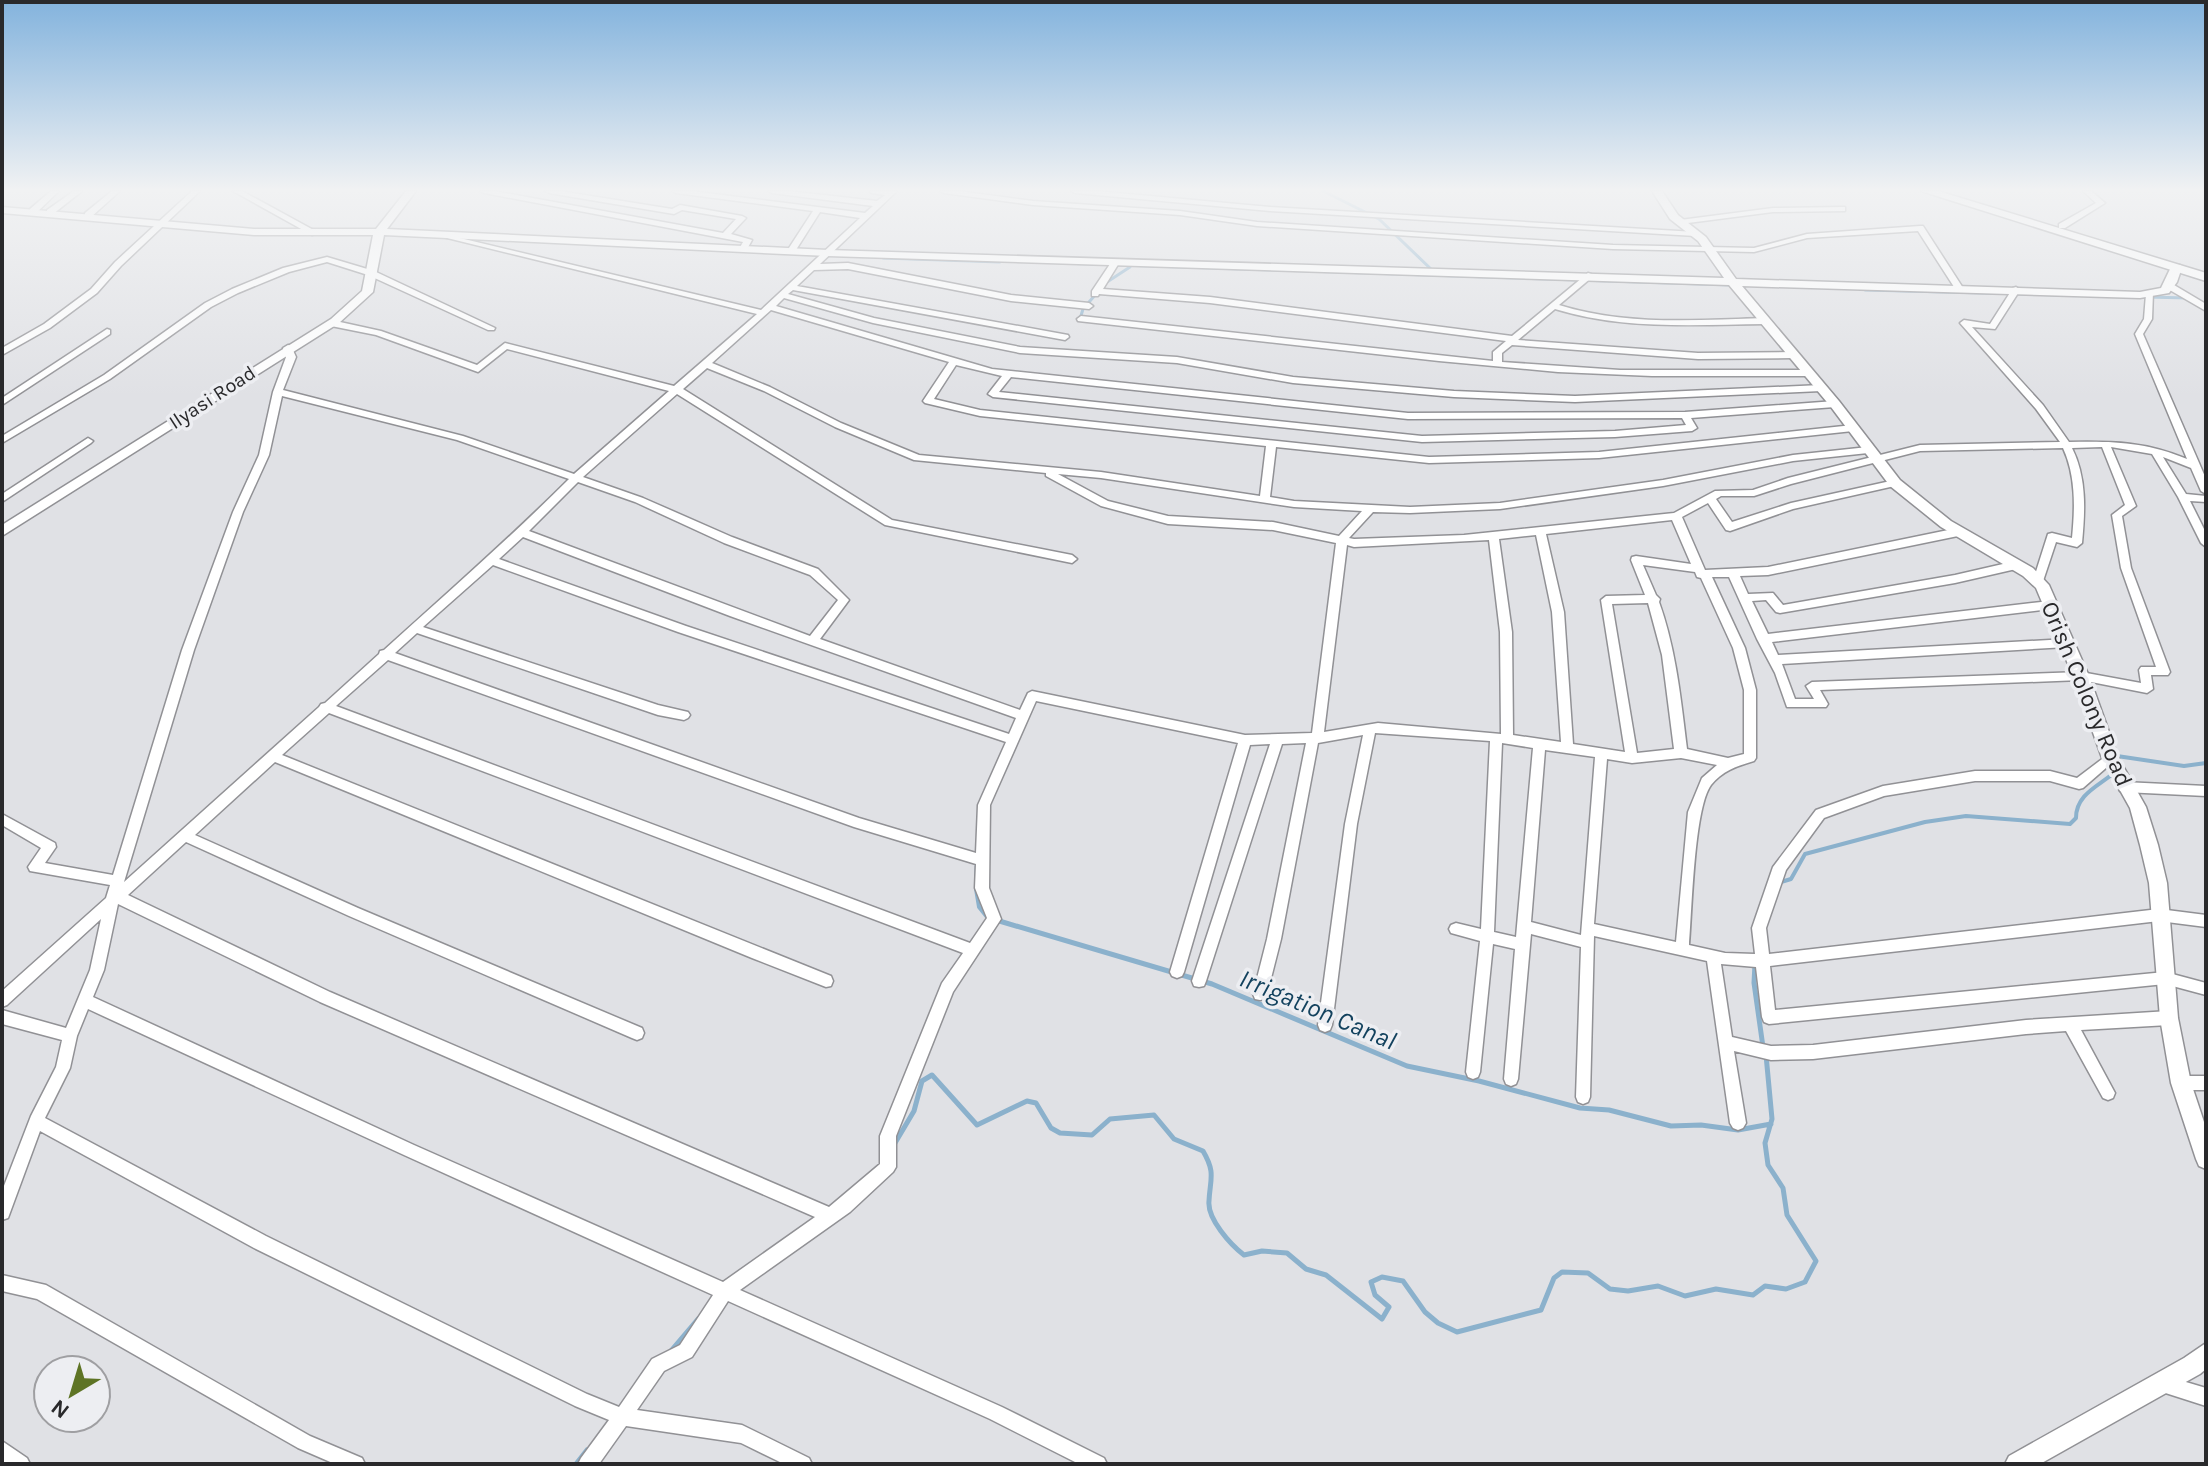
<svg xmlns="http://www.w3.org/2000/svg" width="2208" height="1466" font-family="Karla,sans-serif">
<rect width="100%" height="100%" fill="#e0e1e5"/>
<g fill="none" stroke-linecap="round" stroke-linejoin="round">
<path stroke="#8bb1cc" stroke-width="3" d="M1323 191 1379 219 1433 271
M883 258 1000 262
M1061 263 1732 285
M1104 284 1130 267
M1865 290 2188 298
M1080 319 1083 309 1096 294"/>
<path stroke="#8bb1cc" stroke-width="4" d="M2117 760V756L2184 766 2206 763
M976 880 980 805
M1781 882 1791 879 1805 854 1925 822 1966 816 2070 824 2076 818C2076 794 2099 786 2115 772
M976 889 979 907 987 917
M996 920 1001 921"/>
<path stroke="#8bb1cc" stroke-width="5" d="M996 920 1212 984 1407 1066 1479 1081 1580 1108 1609 1110 1671 1126 1701 1125 1738 1130 1771 1124
M1755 964 1754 983 1763 1047
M895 1143 914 1111 922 1081 932 1075 977 1125 1027 1101 1036 1103 1051 1128 1060 1133 1092 1135 1110 1119 1154 1115 1174 1139 1203 1151C1216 1173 1210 1179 1209 1201 1207 1219 1231 1245 1244 1255L1262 1251 1287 1253 1306 1269 1326 1275 1382 1319 1389 1307 1375 1295 1371 1282 1382 1277 1403 1281 1425 1312 1438 1323 1457 1332 1541 1310 1554 1278 1562 1272 1588 1273 1610 1289 1628 1291 1658 1286 1685 1296 1716 1289 1753 1295 1765 1286 1786 1289 1805 1282 1816 1261 1787 1215 1783 1188 1768 1165 1765 1143 1772 1119 1766 1055
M670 1352 698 1319
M576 1464 587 1450"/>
<g stroke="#919195" stroke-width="3">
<path id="street" d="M51 191H59L36 213H30V209Z
M74 191H82L53 214H47V210Z
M112 191H120L91 217H85V213Z
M192 191H200L121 266 97 293 50 328 2 355V348L44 324 91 289 115 262Z
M233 191H242L319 233 312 235Z
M480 191H494L723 233 736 219 682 210 674 214 549 193 545 191H560L672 209 680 205 742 216 746 218 731 234 752 240 746 251H743L739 249 743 242 484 193Z
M672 191H691L865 213 873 206 772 193 768 191H788L877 201 885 195 871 193 870 191H897L820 264 848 263 1011 295 1089 303 1093 306 1089 309 1011 301 848 269 814 270 797 286 1068 335 1069 337 1065 340 793 290 788 294 874 318 1020 347 1177 357 1293 377 1454 391 1575 396 1821 385 1826 388 1821 391 1575 402 1454 397 1293 383 1177 363 1020 353 873 323 784 298 776 306 992 369 1408 413 1685 412 1835 401 1840 404 1835 407 1691 418 1697 428 1692 431 1615 437 1422 442 993 397 988 394 1002 376 956 365 934 399 980 410 1429 457 1599 452 1853 425 1858 428 1853 431 1599 458 1429 463 1276 447 1270 497 1294 501 1410 507 1500 503 1663 480 1793 455 1868 447 1873 450 1868 453 1793 461 1663 486 1500 509 1410 513 1373 512 1349 538 1354 539 1464 535 1674 513 1715 491 1753 490 1788 478 1920 445 2060 442 2036 409 1960 323 1964 320 1990 324 2013 288 2016 287 2020 290 1995 329 1972 327 2043 405 2069 442C2114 441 2146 442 2187 459L2135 334 2144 319 2146 294 2153 292 2152 319 2143 334 2206 479V494L2201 491 2191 468 2163 457 2186 494 2206 496V502L2190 501 2206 533V547L2201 543 2178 497 2152 454 2111 447 2136 506 2122 516 2131 568 2170 672 2168 675H2151L2153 689 2147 693 2081 680 1820 690 1828 704 1826 707H1787L1775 673 1757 639 1729 577H1712L1745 648 1756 690V758L1754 761C1738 766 1723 770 1711 785 1694 808 1692 911 1689 945L1725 953 1755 954 1752 928 1773 867 1816 810 1883 786 1975 771H2050L2077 778 2110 753 2114 755 2116 758 2114 761 2083 788 2079 789 2050 781H1975L1884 796 1824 818 1786 870 1766 928 1769 954 2159 909 2206 915V927L2159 921 1770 966 1775 1010 2165 972 2206 983V995L2165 984 1769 1024 1764 1022 1762 1017 1756 967 1721 964 1732 1037 1771 1046 1813 1045 2026 1020 2169 1011 2174 1013 2176 1018 2174 1023 2169 1025 2081 1030 2115 1093 2113 1098 2108 1100 2103 1098 2066 1031 2026 1034 1813 1059 1771 1060 1734 1051 1746 1123 1743 1128 1738 1130 1733 1128 1730 1123 1707 961 1594 936 1590 1097 1588 1102 1583 1104 1578 1102 1576 1097 1581 947 1531 934 1518 1079 1516 1084 1511 1086 1506 1084 1504 1079 1515 949 1493 944 1480 1072 1478 1077 1473 1079 1468 1077 1466 1072 1480 941 1451 933 1449 929 1451 925 1456 923 1481 929 1490 741 1375 733 1357 824 1332 1025 1330 1030 1325 1032 1320 1030 1318 1025 1345 824 1363 735 1318 743 1281 939 1267 994 1265 999 1260 1000 1255 999 1253 994 1267 939 1306 743 1282 744 1206 981 1204 986 1199 987 1194 986 1192 981 1270 744 1250 745 1184 972 1182 976 1177 978 1172 976 1170 972 1238 743 1036 701 990 805 989 888 1001 919 953 992 896 1136V1167L893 1172 850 1212 740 1290 1002 1407 1104 1458 1107 1464H1079L990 1419 728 1301 692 1357 664 1371 637 1410 742 1425 809 1458 812 1464H784L741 1443 626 1426 599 1464H578L581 1458 609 1420 575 1406 254 1248 40 1131 8 1218 2 1220V1191L31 1116 56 1067 62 1040 2 1024V1010L66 1028 90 970 101 919 7 1005 2 1007V991L106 898 110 885 30 871 28 867 41 848 2 825V814L55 843 56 847 45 863 113 875 182 650 233 512 259 455 273 392 286 357 283 348 288 345 291 346 296 357 283 390 463 436 574 474 669 391 507 349 478 372 376 335 331 326 327 323 331 320 381 331 477 365 505 343 674 386 757 314 435 235 439 233 761 310 860 218 820 212 794 253H791L787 251 813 211 676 193ZM771 310 949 362 923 401 925 403 980 416 1266 446 1260 496 1101 472 919 455 841 423 770 387 712 363ZM707 368 764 391 835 427 914 460 1046 473V476L1101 506 1168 524 1273 530 1336 543 1312 733 1245 735 1032 691 1028 693 1020 710 820 639 849 600 818 569 732 537 643 498 583 477 677 394 885 525 1072 563 1077 559 1072 555 892 520 683 389ZM1011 377 1408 419 1682 418 1686 425 1615 431 1422 436 999 392ZM282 396 457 440 569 479C509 539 445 595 384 650L380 651 379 654 325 703 321 704 319 707 124 882 194 650 243 512 269 455ZM2102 447 2125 505 2112 515 2121 568 2156 667H2141L2139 670 2141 683 2081 672 1812 682 1806 686 1814 699H1795L1782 664 2067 647 2073 643 2067 639 1778 655 1772 642 2050 609 2056 605 2050 601 1768 634 1752 601 1766 600 1776 612 1780 613 1955 583 2016 569 2021 565 2016 561 1955 575 1783 605 1773 593 1748 594 1740 576 1768 575 1958 536 1963 532 1958 528 1768 567 1705 570 1682 517 1708 503 1726 530 1730 531 1793 509 1899 485 1900 483 1895 480 1791 503 1732 522 1716 499 1721 496H1754L1791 484 1920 451 2063 448C2076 476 2075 508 2072 538L2052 533 2048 534 2033 581 2038 585 2043 581 2056 542 2077 547 2082 543C2085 511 2087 478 2072 448ZM1058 474 1101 478 1294 507 1362 511 1339 536 1273 522 1168 516 1108 501ZM578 482 635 502 724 543 810 575 838 600 810 636 529 531ZM1672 520 1691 564 1636 556 1632 557 1631 560 1645 595 1606 596 1601 600 1625 752 1573 744 1564 612 1546 534ZM1536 535 1552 612 1561 742 1513 735 1512 632 1499 539ZM523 537 730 616 1016 718 1009 734 686 626 499 559ZM1489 540 1500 632 1501 734 1378 723 1324 732 1347 545 1354 547ZM493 565 678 632 1006 742 978 805 976 853 859 818 395 653 417 633 658 715 684 720 688 718 690 715 688 712 658 705 423 627ZM1643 565 1695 572 1697 577 1701 578 1733 648 1744 690V754L1728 758 1687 749C1681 700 1676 649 1659 602L1660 599 1656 595ZM1648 603 1662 655 1674 749 1637 753 1612 604ZM388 660 854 827 976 864 975 888 987 918 970 943 336 706ZM329 713 963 953 942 983 880 1136V1164L829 1207 330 992 128 895 186 842 349 916 632 1038 637 1040 642 1038 644 1033 642 1028 358 908 195 835 275 762 752 958 826 987 831 986 833 981 831 976 282 755ZM1502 743 1533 748 1516 937 1494 932ZM1545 750 1595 757 1581 935 1531 922ZM1681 758 1717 765 1702 778 1688 812 1676 942 1594 924 1607 759 1632 763ZM118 904 320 1002 815 1217 723 1282 414 1145 93 997 104 970ZM88 1009 404 1155 713 1295 680 1345 652 1359 619 1407 587 1394 266 1236 45 1118 70 1068 77 1036Z
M940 191H958L1033 201 1180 211 1257 222 1613 245 1754 248 1807 234 1920 226H1923L1963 288 1956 290 1918 231 1807 238 1754 252 1613 249 1257 226 1180 215 1033 205 944 193Z
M1071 191H1096L1270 207 1696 232 1700 234 1696 236 1270 211 1075 193Z
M2083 191H2091L2105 203 2065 228H2059V224L2096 203Z
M1842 207H1845V211L1773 212 1680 224 1676 222 1680 220 1773 208Z
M327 257 374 271 495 328 494 330H488L368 275 327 262 289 272 238 293 211 307 110 379 2 443V436L104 375 205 303 232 289 283 268Z
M1115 260 1119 263 1103 289 1210 297 1512 336 1588 273 1591 274V278L1559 305C1626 326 1696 320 1765 318L1769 321 1765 324C1694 325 1623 330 1555 309L1518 340 1698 353 1793 352 1798 355 1793 358 1698 359 1512 345 1502 353V362L1620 370H1807L1812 373 1807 376H1652L1558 372 1439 361 1078 321 1077 319 1081 316 1493 361V352L1506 341 1210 303 1099 294 1098 296H1092V291L1112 261Z
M2168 285H2174L2206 304V311L2168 289Z
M107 329 110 330V334L2 405V398Z
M88 438 93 441 91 443 2 502V494Z
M2124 782 2206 786V796L2124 792 2120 791 2118 787 2120 783Z
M2181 1076H2206V1090H2181L2176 1088 2174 1083 2176 1078Z
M2 1275 46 1285 310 1436 362 1458 365 1464H335L298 1448 37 1299 2 1291Z
M2159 1374 2206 1388V1406L2153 1389 2150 1383 2153 1377Z
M2 1441 27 1458 30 1464H6L2 1461Z"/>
</g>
<g stroke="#919195" stroke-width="3">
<path id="secondary" d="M406 191H416L387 229 828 250 1724 278 1698 241 1670 219 1652 191H1662L1678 215 1706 237 1736 279 2140 292 2161 288 2172 265H2180L2182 267 2177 282 2169 293 2140 298 1742 286 1839 401 1900 480 1951 521 2033 568 2049 585 2089 676 2118 757 2146 807 2158 845 2167 883 2178 1018 2191 1083 2206 1128V1169L2199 1166 2196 1159 2171 1083 2160 1018 2149 883 2140 845 2130 808 2102 758 2073 676 2036 588 2023 576 1941 527 1890 486 1831 407 1729 285 828 256 384 235 373 292 339 323 2 536V525L331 319 362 291 373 235H254L2 213V207L254 229H376Z
M2206 1343V1369L2200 1374 2040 1464H2005L2009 1456 2184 1358Z"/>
</g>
<g stroke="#919195" stroke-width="3">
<path id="primary" d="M1921 191H1938L2206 273V281Z"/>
</g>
<use href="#street" fill="#fff" fill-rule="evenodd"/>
<use href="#secondary" fill="#fff" fill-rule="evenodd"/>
<use href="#primary" fill="#fff" fill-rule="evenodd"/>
</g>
<linearGradient id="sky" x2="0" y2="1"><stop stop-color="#83b3dd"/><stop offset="0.48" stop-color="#f1f2f3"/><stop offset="1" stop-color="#f1f2f3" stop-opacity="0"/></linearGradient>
<rect width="2208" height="396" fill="url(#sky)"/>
<g text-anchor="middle" stroke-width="7" stroke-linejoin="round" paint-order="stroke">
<g font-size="20" fill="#29292b" stroke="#edeef2">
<text transform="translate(212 397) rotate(-33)" y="7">Ilyasi Road</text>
</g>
<g font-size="24" fill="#29292b" stroke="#edeef2">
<text transform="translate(2087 694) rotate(67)" y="8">Orish Colony Road</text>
</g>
<g font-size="26" font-style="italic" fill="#13425e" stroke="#edeef2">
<text transform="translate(1318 1009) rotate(23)" y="9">Irrigation Canal</text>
</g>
</g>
<rect width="2208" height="1466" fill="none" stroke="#29292b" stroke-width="8"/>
<g transform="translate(72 1394) rotate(218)"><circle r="38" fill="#edeef2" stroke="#9f9fa2" stroke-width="2"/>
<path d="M0-6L14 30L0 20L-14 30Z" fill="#5e7425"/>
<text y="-12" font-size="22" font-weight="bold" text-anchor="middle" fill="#29292b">N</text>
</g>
</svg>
